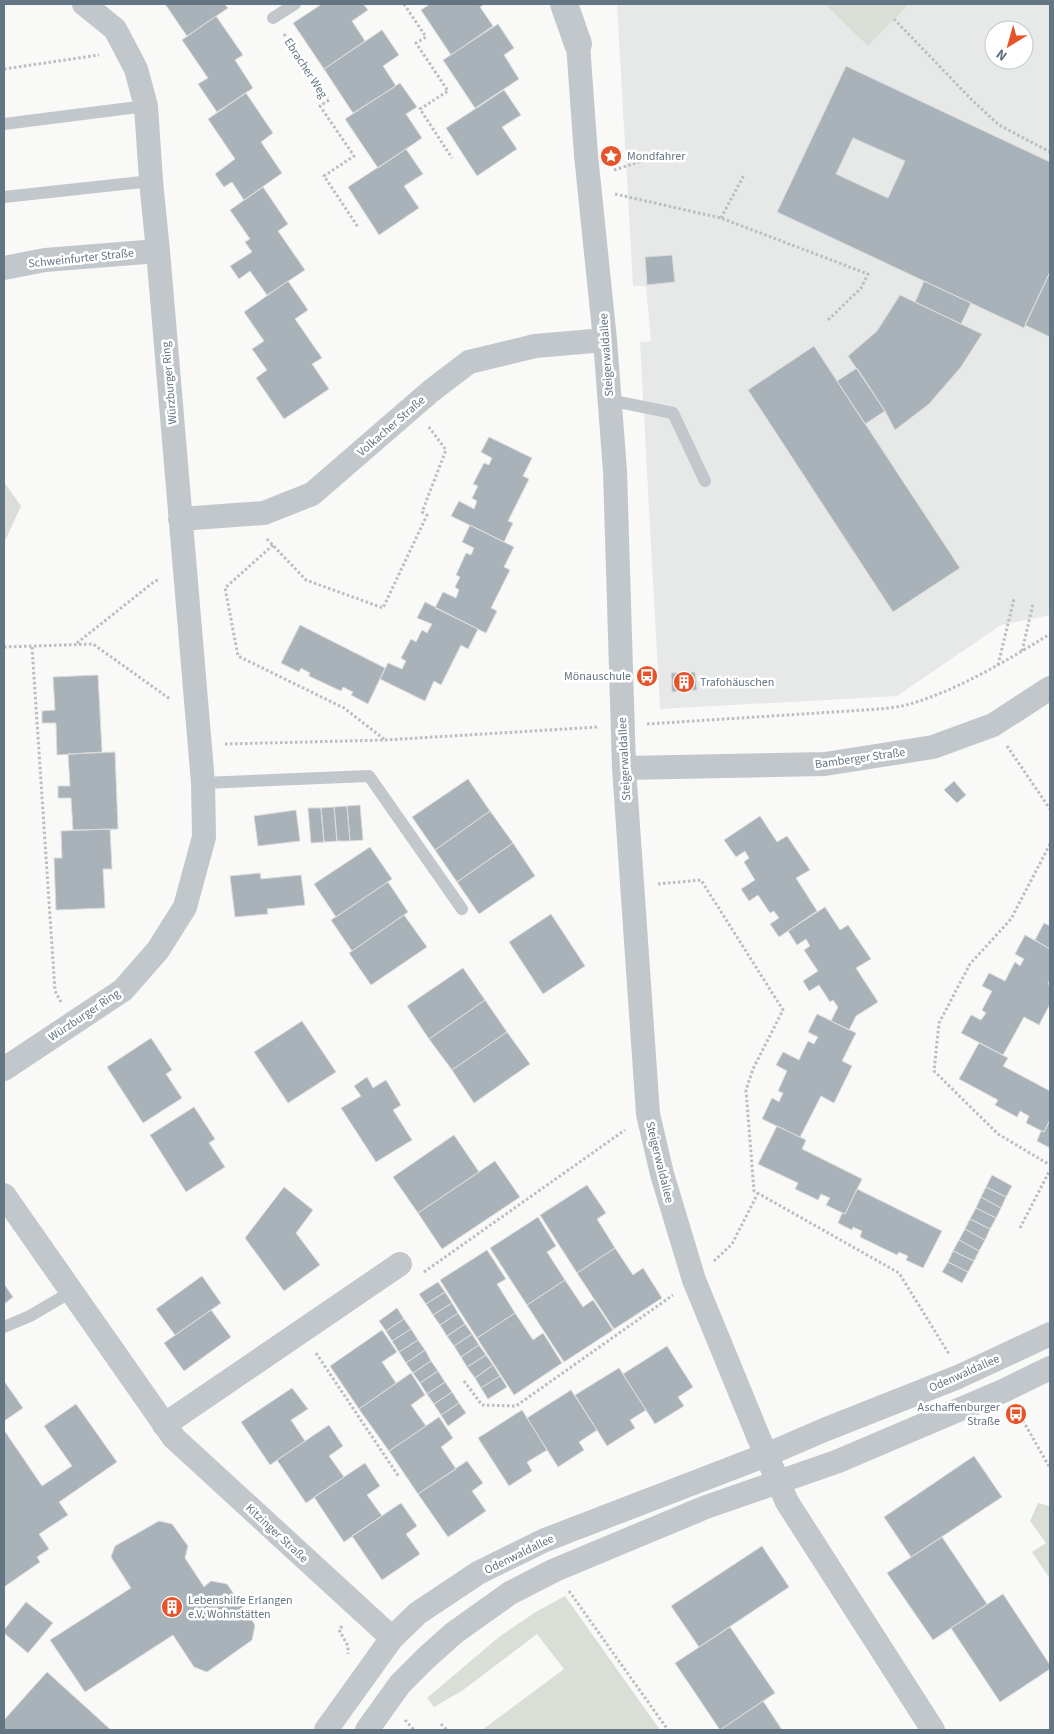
<svg xmlns="http://www.w3.org/2000/svg" width="1054" height="1734" font-family="'Source Sans 3',sans-serif">
<rect width="100%" height="100%" fill="#f9f9f7"/>
<path fill="#e7e8e8" fill-rule="evenodd" d="M617 4H1050V615L1001 625 897 696 660 709 640 342 651 341 646 286H633ZM994 30H1024V60H994Z"/>
<path fill="#d9ded6" d="M825 4H909L868 46Z
M4 482 21 506 4 543Z
M1038 1503 1050 1506V1579L1032 1552 1046 1543 1030 1521Z
M565 1596 660 1730H482L564 1669 537 1634 463 1690 434 1707 427 1698 499 1637 534 1613Z"/>
<path fill="#a9b2b9" stroke="#dbdbd9" fill-rule="evenodd" d="M165 4H224L228 8 187 36Z
M322 4H363L368 10 352 21 365 41 324 69 293 23Z
M430 4H485L480 7 493 26 451 55 421 10Z
M216 16 243 55 235 60 253 88 217 112 198 84 208 78 182 40Z
M498 24 514 48 504 55 519 79 475 108 443 60Z
M382 30 399 55 383 66 396 86 353 113 324 69Z
M846 66 1050 162V272L1024 328 777 212ZM853 138 905 161 888 198 836 174Z
M400 83 417 107 406 114 422 138 378 168 345 119Z
M504 90 521 115 502 127 517 149 477 176 446 128Z
M246 93 273 133 261 142 282 173 244 200 232 182 224 187 215 174 235 159 208 119Z
M406 149 423 174 404 186 419 208 379 235 348 187Z
M263 187 288 224 278 231 305 270 267 295 250 271 239 279 230 266 252 252 245 242 250 239 230 210Z
M672 255 675 282 647 285 645 257Z
M1050 272V337L1025 325Z
M288 281 308 310 295 319 322 358 312 364 329 389 284 419 256 378 267 370 252 349 264 341 244 312Z
M924 281 971 303 961 324 915 302Z
M900 295 982 334 961 367 929 404 895 430 885 411 848 356 877 331Z
M814 346 960 568 893 612 748 390Z
M857 368 885 411 865 424 837 381Z
M489 437 532 458 523 476 529 479 508 521 513 523 504 542 451 516 459 501 474 509 477 501 472 498 478 486 473 484 484 463 489 465 492 458 481 452Z
M470 525 514 547 504 567 510 570 491 608 497 611 486 633 435 608 443 592 456 598 459 590 455 587 460 577 456 575 466 553 471 555 474 548 462 542Z
M425 602 478 629 468 649 461 645 441 685 434 681 425 701 380 679 388 663 402 669 406 661 401 658 411 639 416 642 422 630 427 633 432 624 417 618Z
M300 625 385 668 368 704 351 695 353 692 343 687 341 691 309 676 310 673 301 668 299 672 281 663Z
M695 672 697 690 672 692 671 673Z
M98 675 102 752 57 755 56 723H42V711L55 710 53 677Z
M115 752 118 829 73 830 71 798H58V786H70L68 754Z
M468 779 490 811 435 850 412 817Z
M954 781 966 795 957 803 944 790Z
M360 805 363 840 350 841 347 806Z
M347 806 350 841H337L334 807Z
M334 807 337 841 324 842 321 808Z
M308 808H321L324 842 311 843Z
M296 810 300 841 258 846 254 816Z
M490 811 513 843 457 882 435 850Z
M760 816 777 842 787 836 810 870 796 878 817 911 779 937 770 924 779 918 774 911 770 913 758 895 749 901 741 889 755 880 744 862 749 858 745 851 736 857 724 840Z
M110 829 112 869H103L105 908 56 910 54 858H62L61 831Z
M513 843 535 876 479 914 457 882Z
M370 847 392 879 336 917 314 884Z
M260 873 261 879 301 875 305 905 267 909 268 914 235 917 230 876Z
M388 882 408 912 352 951 331 920Z
M825 907 840 930 848 925 871 959 856 968 878 1002 856 1016 849 1030 831 1021 838 1007 833 1000 830 1002 819 985 809 991 803 981 818 971 804 950 810 946 806 939 797 945 788 931Z
M551 914 585 966 543 994 509 942Z
M404 915 427 947 371 985 349 953Z
M1044 923 1050 926V949L1035 940Z
M1025 935 1050 949V979L1048 984 1050 985V1004L1039 1025 1024 1017 1003 1055 961 1033 971 1015 981 1020 986 1013 982 1010 992 991 982 986 989 973 1005 981 1015 962 1020 966 1024 959 1015 954Z
M463 968 485 1000 429 1039 407 1006Z
M485 1000 507 1032 452 1070 429 1039Z
M817 1014 856 1033 842 1061 852 1066 834 1103 821 1096 800 1137 762 1119 772 1098 779 1102 783 1093 778 1091 787 1071 776 1065 783 1052 799 1060 808 1041 814 1044 818 1037 808 1032Z
M302 1021 336 1072 288 1103 254 1052Z
M507 1032 530 1064 474 1103 452 1070Z
M151 1038 172 1070 166 1074 182 1098 143 1123 107 1067Z
M979 1043 1008 1058 1003 1066 1050 1091V1120L1044 1132 1026 1123 1029 1116 1020 1111 1017 1117 995 1105 998 1100 959 1079Z
M367 1077 373 1088 386 1080 401 1105 393 1110 412 1140 376 1162 341 1108 361 1096 354 1086Z
M194 1107 215 1139 209 1143 225 1167 186 1192 150 1135Z
M1050 1120V1148L1037 1141 1041 1131 1044 1132Z
M777 1126 806 1140 802 1149 862 1179 845 1214 826 1205 830 1198 821 1194 818 1200 795 1189 798 1183 758 1164Z
M454 1135 479 1172 418 1213 393 1177Z
M495 1161 520 1197 442 1249 418 1213Z
M992 1175 1012 1186 1006 1197 986 1187Z
M587 1185 606 1213 597 1219 615 1248 577 1273 540 1215Z
M284 1187 313 1210 296 1233 320 1265 284 1291 245 1238Z
M986 1187 1006 1197 1001 1208 981 1197Z
M857 1189 942 1231 923 1268 906 1260 908 1256 899 1252 897 1255 860 1237 862 1231 853 1227 852 1230 838 1223 842 1213 845 1214Z
M981 1197 1001 1208 996 1218 976 1208Z
M976 1208 996 1218 990 1229 970 1219Z
M538 1217 556 1246 547 1252 565 1280 527 1305 490 1248Z
M970 1219 990 1229 985 1240 965 1229Z
M965 1229 985 1240 979 1251 959 1240Z
M959 1240 979 1251 974 1261 953 1251Z
M615 1248 633 1275 643 1268 662 1298 614 1329 577 1273Z
M487 1250 506 1279 497 1284 515 1313 477 1338 440 1280Z
M953 1251 974 1261 968 1272 948 1262Z
M948 1262 968 1272 962 1283 942 1272Z
M202 1276 221 1303 175 1335 156 1309Z
M565 1280 583 1307 593 1300 613 1330 564 1362 527 1305Z
M438 1282 445 1292 426 1304 419 1294Z
M4 1284 13 1297 4 1304Z
M445 1292 452 1303 433 1315 426 1304Z
M452 1303 458 1313 440 1325 433 1315Z
M397 1308 404 1319 386 1331 379 1321Z
M211 1310 231 1337 184 1371 164 1343Z
M458 1313 465 1324 447 1336 440 1325Z
M515 1313 533 1340 543 1333 562 1363 514 1395 477 1338Z
M404 1319 411 1329 392 1341 386 1331Z
M465 1324 472 1334 454 1346 447 1336Z
M411 1329 418 1340 399 1352 392 1341Z
M382 1330 397 1352 382 1362 396 1383 359 1409 330 1366Z
M472 1334 479 1345 461 1357 454 1346Z
M418 1340 425 1350 406 1363 399 1352Z
M479 1345 486 1355 467 1367 461 1357Z
M667 1346 693 1387 678 1397 684 1406 655 1424 623 1374Z
M425 1350 431 1361 413 1373 406 1363Z
M486 1355 493 1365 475 1378 467 1367Z
M431 1361 438 1371 420 1383 413 1373Z
M493 1365 500 1376 481 1388 475 1378Z
M619 1368 646 1410 630 1420 635 1428 607 1446 575 1395Z
M438 1371 445 1382 427 1394 420 1383Z
M411 1373 425 1395 411 1405 426 1426 389 1451 359 1409Z
M500 1376 507 1387 488 1399 481 1388Z
M4 1381 23 1408 4 1421Z
M445 1382 452 1392 434 1404 427 1394Z
M292 1388 308 1409 291 1420 305 1441 270 1465 241 1422Z
M571 1390 597 1430 579 1442 584 1450 558 1467 527 1418Z
M452 1392 459 1403 441 1415 434 1404Z
M459 1403 466 1413 448 1426 441 1415Z
M76 1404 117 1462 59 1502 68 1515 39 1534 49 1549 37 1557 40 1562 4 1587V1430L42 1486 72 1466 44 1426Z
M522 1410 547 1450 527 1462 532 1471 509 1486 478 1438Z
M439 1417 453 1438 441 1447 456 1469 418 1494 389 1451Z
M329 1425 343 1446 329 1456 344 1477 306 1503 277 1460Z
M974 1456 1002 1497 911 1557 884 1517Z
M467 1461 483 1483 472 1491 486 1511 448 1537 418 1494Z
M365 1463 380 1486 367 1495 382 1516 344 1542 314 1497Z
M401 1503 417 1526 406 1534 420 1554 382 1580 352 1536Z
M159 1521 172 1524 188 1546 185 1558 204 1587 211 1581 227 1584 255 1625 252 1640 207 1672 194 1667 173 1635 85 1692 50 1640 131 1588 111 1557 115 1546Z
M942 1537 987 1604 933 1640 887 1573Z
M762 1546 789 1587 699 1647 671 1606Z
M1003 1594 1050 1665V1669L1000 1702 951 1628Z
M26 1602 53 1623 28 1653 4 1633V1630Z
M730 1627 775 1693 720 1730 675 1663Z
M47 1672 111 1730H4V1720Z
M763 1701 782 1730H719H720Z"/>
<g fill="none" stroke-linecap="round" stroke-linejoin="round">
<path stroke="#babec1" stroke-width="3" stroke-dasharray="2.5 2.5" stroke-linecap="butt" d="M404 4 426 37 416 43 448 91 420 109 452 158
M894 19 972 100 999 125 1050 152
M284 34 329 100 320 106 354 156 324 176 358 227
M4 69 99 55
M614 170 642 161
M615 194 721 218 868 274 861 288 828 320
M721 218 744 175
M267 539 306 580 383 608 427 515 422 512 446 450 428 426
M273 545 225 588 238 656 344 708 384 739
M77 643 155 581 159 580
M4 647 93 644 170 699
M32 647 55 991 61 1002
M1022 651 1033 604
M998 665 1014 599
M647 724 880 709C889 708 900 707 910 704 960 689 1006 661 1050 634
M225 744 385 740 598 727
M1007 746 1050 809
M1050 844 1011 919 970 964 939 1023 934 1071 998 1134 1050 1165
M658 884 701 880 783 1010 753 1069 746 1090 754 1191 899 1273 949 1354
M1020 1228 1050 1170
M714 1261 732 1244 758 1193
M424 1272 625 1130
M316 1353 399 1477
M464 1381 482 1405 516 1406 673 1295
M1018 1412 1050 1468
M569 1591 668 1730
M342 1626 339 1630 348 1646V1654
M405 1720 414 1730
M441 1724 447 1730"/>
<path stroke="#c2c7cb" stroke-width="12" d="M273 18 295 4
M4 124 146 106
M4 197 151 181
M609 400 673 413 705 481
M203 783 369 776 462 909
M4 1327 30 1316 71 1292"/>
<path stroke="#c2c7cb" stroke-width="24" d="M578 44 586 155 605 340 615 471 624 768 648 1114 662 1174 694 1280 758 1436 787 1502 933 1730
M4 268 45 260 158 251
M180 519 264 513 312 494 431 391 469 362 535 346 605 340
M624 768 825 764 933 747 993 725 1050 688
M4 1069 123 990 158 950 185 907 204 837 203 783 158 251 151 181 146 106 136 69 115 29 84 4
M4 1195 174 1438 392 1638
M164 1425 400 1264
M326 1730 392 1638 418 1613 478 1573 545 1540 766 1455 824 1430 958 1377 1050 1334
M367 1730 400 1684 426 1658 454 1633 510 1593 555 1570 706 1507 836 1462 1003 1391 1050 1368"/>
<path stroke="#c2c7cb" stroke-width="28" d="M564 4 578 44"/>
</g>
<defs>
<g id="sight-disc" transform="scale(1.125)"><circle r="9.5" fill="#e75329" stroke="#fff"/><path d="M0-6L1.8-2.2L6-1.7L2.9 1.2L3.7 5.4L0 3.3L-3.7 5.4L-2.9 1.2L-6-1.7L-1.8-2.2Z" fill="#fff"/></g>
<g id="bus-disc" transform="scale(1.125)"><circle r="9.5" fill="#e75329" stroke="#fff"/><path d="M-5-6H5V4H4V6H2V4H-2V6H-4V4H-5ZM-3.5-4V0h7V-4ZM-3.5 1.2v1.5H-2V1.2ZM2 1.2v1.5H3.5V1.2Z" fill="#fff"/></g>
<g id="building-disc" transform="scale(1.125)"><circle r="9.5" fill="#e75329" stroke="#fff"/><path d="M-4-6H4V6H1V3H-1V6H-4ZM-2.5-4.3h1.7v1.8h-1.7ZM.8-4.3h1.7v1.8H.8ZM-2.5-1h1.7V.8h-1.7ZM.8-1h1.7V.8H.8Z" fill="#fff"/></g>
</defs>
<g fill-rule="evenodd">
<use href="#sight-disc" x="611" y="156"/>
<use href="#bus-disc" x="647" y="676"/>
<use href="#building-disc" x="684" y="682"/>
<use href="#bus-disc" x="1016" y="1414"/>
<use href="#building-disc" x="172" y="1607"/>
</g>
<g text-anchor="middle" stroke-width="5" stroke-linejoin="round" paint-order="stroke">
<g font-size="12" fill="#647583" stroke="#fff">
<text transform="translate(306 68) rotate(57)" y="4">Ebracher Weg</text>
<text transform="translate(81 258) rotate(-6)" y="4">Schweinfurter Straße</text>
<text transform="translate(606 355) rotate(-94)" y="4">Steigerwaldallee</text>
<text transform="translate(169 383) rotate(-95)" y="4">Würzburger Ring</text>
<text transform="translate(391 426) rotate(-41)" y="4">Volkacher Straße</text>
<text transform="translate(860 758) rotate(-8)" y="4">Bamberger Straße</text>
<text transform="translate(624 759) rotate(-93)" y="4">Steigerwaldallee</text>
<text transform="translate(84 1015) rotate(-34)" y="4">Würzburger Ring</text>
<text transform="translate(660 1162) rotate(76)" y="4">Steigerwaldallee</text>
<text transform="translate(964 1373) rotate(-24)" y="4">Odenwaldallee</text>
<text transform="translate(277 1533) rotate(43)" y="4">Kitzinger Straße</text>
<text transform="translate(519 1554) rotate(-26)" y="4">Odenwaldallee</text>
</g>
<g font-size="12" fill="#647583" stroke="#fff" text-anchor="start">
<text x="627" y="160">Mondfahrer</text>
<text x="631" y="680" text-anchor="end">Mönauschule</text>
<text x="700" y="686">Trafohäuschen</text>
<text x="1000" y="1411" text-anchor="end">Aschaffenburger<tspan x="1000" dy="14">Straße</tspan></text>
<text x="188" y="1604">Lebenshilfe Erlangen<tspan x="188" dy="14">e.V. Wohnstätten</tspan></text>
</g>
</g>
<rect width="1054" height="1734" fill="none" stroke="#647583" stroke-width="10"/>
<g transform="translate(1009 45) rotate(217)"><circle r="24" fill="#ffffff" stroke="#c1c8cd"/>
<path d="M0-4L9 19L0 12L-9 19Z" fill="#e75329"/>
<text y="-8" font-size="14" font-weight="bold" text-anchor="middle" fill="#647583">N</text>
</g>
</svg>
